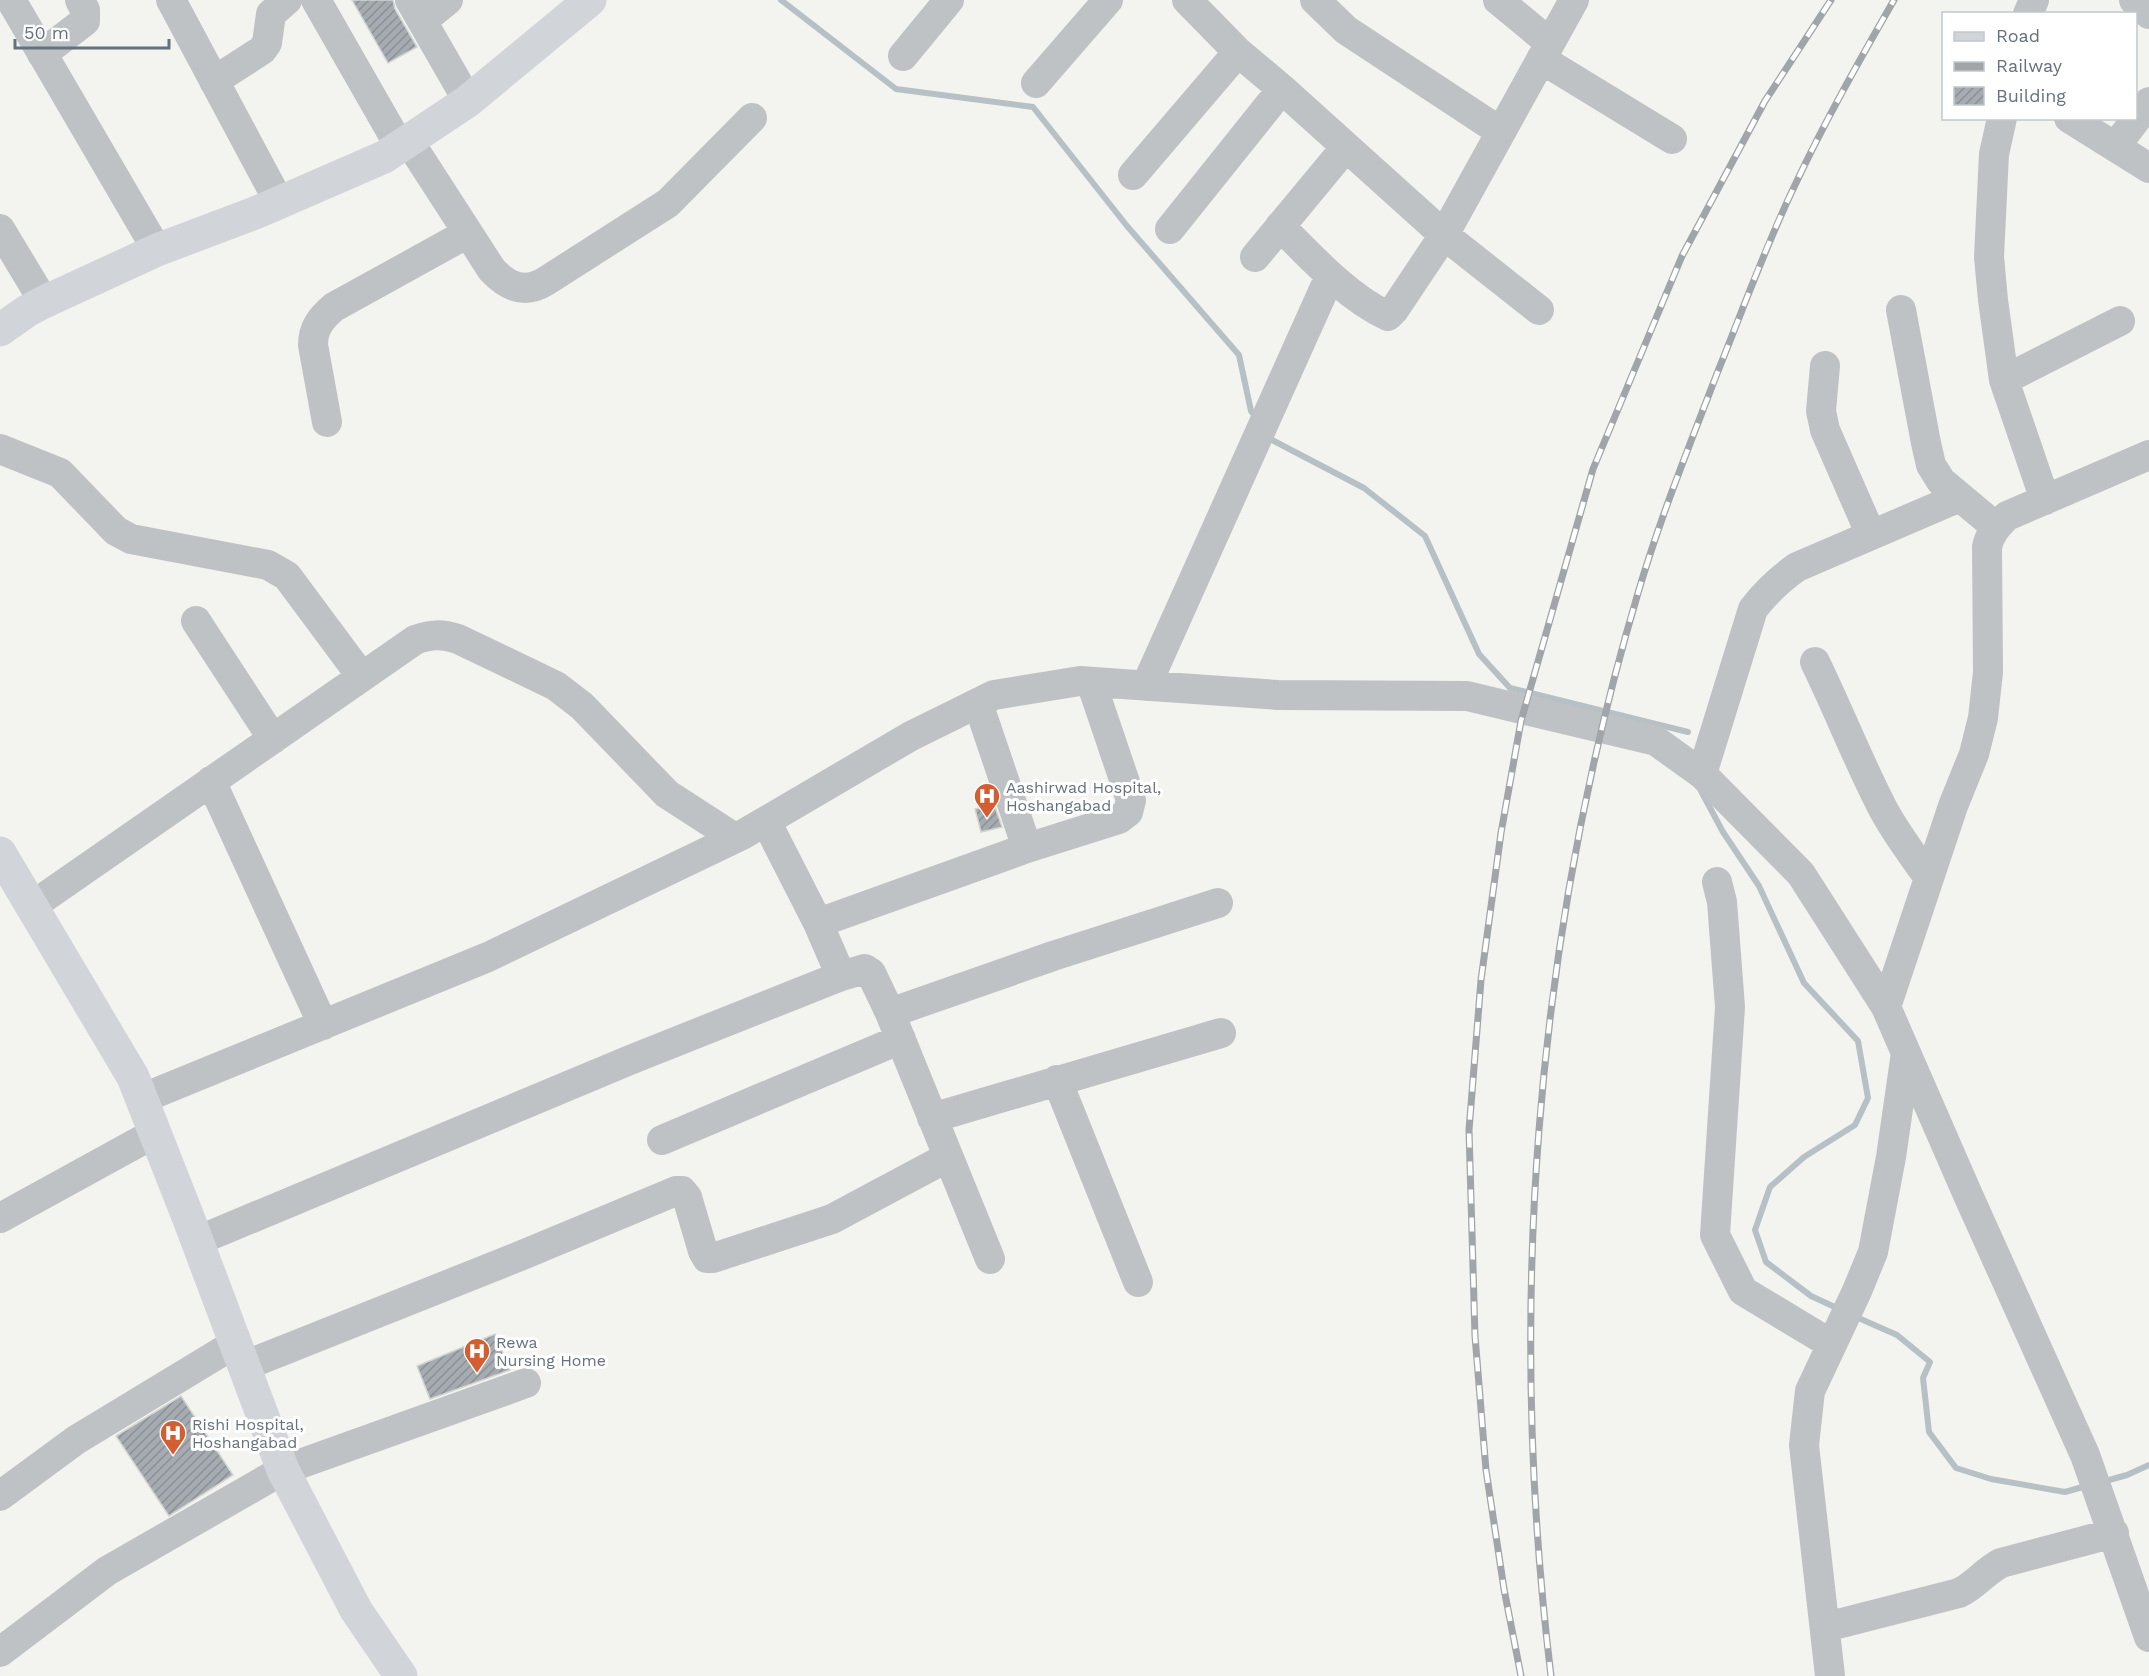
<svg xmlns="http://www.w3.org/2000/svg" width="2149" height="1676" font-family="'Work Sans',sans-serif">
<defs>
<pattern id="building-hatch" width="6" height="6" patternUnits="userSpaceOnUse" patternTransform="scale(1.5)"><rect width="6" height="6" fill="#a5abb0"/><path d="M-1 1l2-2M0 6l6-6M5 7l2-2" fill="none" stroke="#8a9094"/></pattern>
</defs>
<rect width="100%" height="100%" fill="#f3f3f0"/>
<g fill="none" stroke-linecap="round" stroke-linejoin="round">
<path stroke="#b7c0c5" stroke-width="6" d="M781 0 896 89 1033 107 1127 226 1239 355 1251 411 1257 418
M1268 434 1272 440 1364 488 1425 536 1479 654 1510 688 1688 732
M1701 791 1723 832 1759 886 1804 983 1858 1041 1868 1098 1855 1125 1804 1157 1770 1187 1755 1230 1766 1262 1811 1296 1839 1309
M1854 1316 1897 1335 1930 1362 1923 1378 1929 1432 1956 1468 1991 1479 2065 1492 2086 1486
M2102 1482 2127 1475 2149 1465"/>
</g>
<path fill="url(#building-hatch)" stroke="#d4d4d2" stroke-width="1.5" d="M352 0H393L395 9 417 47 388 63Z
M994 804 1002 827 981 832 975 809Z
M495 1334 510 1370 430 1399 417 1366Z
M181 1396 233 1475 169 1516 116 1436Z"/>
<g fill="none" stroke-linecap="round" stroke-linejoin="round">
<path stroke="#bfc2c5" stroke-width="30" d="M11 0 157 250
M171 0 279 202
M316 0 399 145
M410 0 468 101
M1187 0 1238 52 1282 89 1444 235 1539 310
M1315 0 1346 30 1501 132
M1498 0 1550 43
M2134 0 2149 14
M2028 14 2034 0
M422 21 448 0
M42 54 85 21V10L80 0
M903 56 949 0
M1541 59 1672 139
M214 81 262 50 267 43 271 14 287 0
M1036 83 1108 0
M2002 118 1994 154 1989 257 1993 300 2004 380 2045 500
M2069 118 2149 168
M408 140 492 270C508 287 525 294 546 281L668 203 752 118
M2115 147 2149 102
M1133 175 1238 52
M1280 226C1311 257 1348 298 1388 316L1394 310 1444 235 1574 0
M0 229 44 302
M1170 229 1282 89
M1255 257 1346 147
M1901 310 1926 443 1931 465 1941 481 1996 527
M1825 366 1821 411 1825 430 1871 535
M2004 380 2120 321
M327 422 313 345C313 328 321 318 334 307L468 233
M0 449 60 473 116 531 131 539 268 565 287 576 362 677
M196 621 273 739
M1815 662C1838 709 1857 758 1881 805 1894 831 1912 854 1929 878
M1146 686 1330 276
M978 703 1027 848
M1702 774 1753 609C1766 592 1780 579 1797 567L1960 497
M211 781 323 1025
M766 821 818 923 1027 848 1119 819 1128 812 1131 800 1091 682
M1717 882 1722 902 1730 1007 1715 1235 1743 1291 1831 1344
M32 906 415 640C431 634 442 634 458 639L556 686 582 706 667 794 735 838
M818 923 841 976
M1886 1007 1953 806 1974 754 1983 718 1988 672 1987 547C1990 533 1997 526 2007 516L2149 455
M890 1013 1053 956 1218 903
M1057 1080 1138 1282
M141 1099 488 957 742 835 911 736 994 695 1080 681 1278 695 1467 696 1656 741 1702 774 1801 874 1886 1007 1968 1195 2085 1455 2149 1637
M932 1118 1221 1033
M662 1140 901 1039
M0 1218 155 1133
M197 1241 630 1060 841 976 865 969 871 973 890 1013 990 1259
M244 1366 520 1256 676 1191H682L687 1197 703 1251 707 1258H713L832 1219 948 1157
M0 1496 76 1440 236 1343
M1826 1627 1959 1593C1975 1586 1985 1571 2001 1563L2114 1533
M0 1652 107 1571 283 1470 526 1383
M1830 1676 1804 1445 1810 1391 1857 1291 1873 1252 1891 1157 1906 1053"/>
<path stroke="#d1d5d9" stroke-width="33" d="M0 330 27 311 44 302 157 250 255 213 384 157 468 101 590 0
M0 853 133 1077 190 1222 283 1470 356 1610 401 1676"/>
<g stroke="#a0a5a9" stroke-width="7">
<path id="rail" d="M1521 1676 1504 1589 1486 1470 1475 1336 1469 1130 1481 980 1501 833 1521 721 1593 469 1682 256 1765 101 1831 0
M1551 1676C1507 1314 1534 943 1638 593 1660 518 1690 444 1718 371 1743 309 1766 245 1795 185 1825 121 1859 61 1894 0"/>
</g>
<use href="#rail" stroke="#fff" stroke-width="4.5" stroke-dasharray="14" stroke-linecap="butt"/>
</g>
<defs>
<g id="hospital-pin" transform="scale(1.35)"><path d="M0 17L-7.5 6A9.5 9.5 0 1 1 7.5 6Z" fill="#d25e31" stroke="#fff"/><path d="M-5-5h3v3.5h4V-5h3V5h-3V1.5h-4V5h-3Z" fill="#fff"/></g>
</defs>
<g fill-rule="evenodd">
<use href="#hospital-pin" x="987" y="796"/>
<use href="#hospital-pin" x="477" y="1351"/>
<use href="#hospital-pin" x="173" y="1433"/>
</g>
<g text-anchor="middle" stroke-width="6" stroke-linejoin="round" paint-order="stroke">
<g font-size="16" fill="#65727e" stroke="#fff" text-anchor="start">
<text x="1006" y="793">Aashirwad Hospital,<tspan x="1006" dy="18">Hoshangabad</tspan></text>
<text x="496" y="1348">Rewa<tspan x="496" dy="18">Nursing Home</tspan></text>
<text x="192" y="1430">Rishi Hospital,<tspan x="192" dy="18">Hoshangabad</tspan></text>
</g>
</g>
<rect x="1942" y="12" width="195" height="108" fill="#ffffff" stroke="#c1c7cb" stroke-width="1.5"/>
<rect x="1954" y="32" width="30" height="9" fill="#d1d5d9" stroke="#c1c7cb" stroke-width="1.5"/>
<text x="1996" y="42" font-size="18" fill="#65727e">Road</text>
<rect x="1954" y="62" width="30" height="9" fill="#a0a5a9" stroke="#c1c7cb" stroke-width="1.5"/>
<text x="1996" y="72" font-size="18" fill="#65727e">Railway</text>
<rect x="1954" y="87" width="30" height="18" fill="url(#building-hatch)" stroke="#c1c7cb" stroke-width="1.5"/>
<text x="1996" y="102" font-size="18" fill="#65727e">Building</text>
<path d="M15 39v9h154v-9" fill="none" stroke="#65727e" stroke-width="3"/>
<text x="24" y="39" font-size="18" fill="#65727e" stroke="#ffffff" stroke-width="4.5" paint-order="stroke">50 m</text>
</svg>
